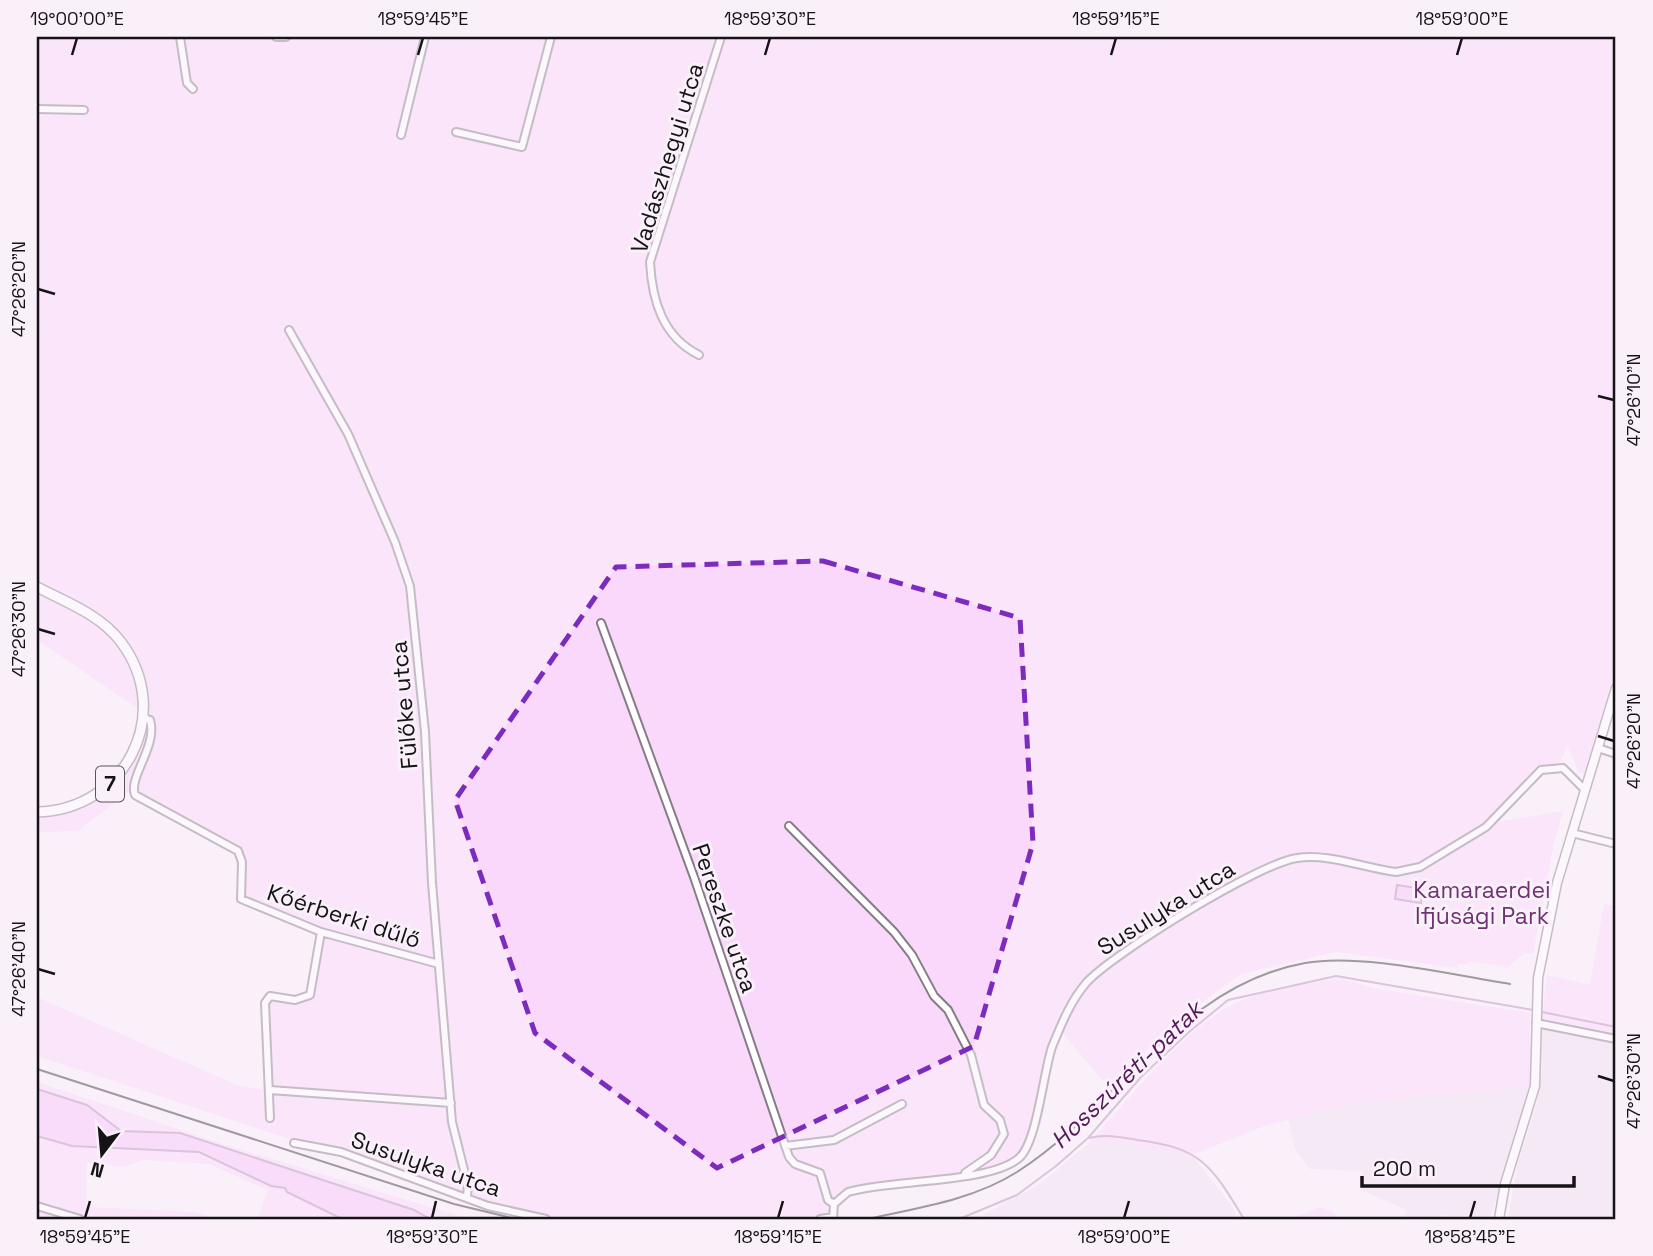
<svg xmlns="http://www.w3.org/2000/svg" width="1653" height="1256" font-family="'Space Grotesk',sans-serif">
<rect width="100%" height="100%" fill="#f9f0fa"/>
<path fill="#f0e1f1" d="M1542 1018 1616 1035V1219H1508L1517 1166 1537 1103 1542 1068Z
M1530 1086 1490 1219 1440 1215 1436 1219H1403L1407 1210 1361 1190 1363 1171 1310 1169 1295 1149 1288 1119 1359 1103Z
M1089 1143H1117L1192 1155 1233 1208 1237 1219H975L1037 1186Z"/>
<path fill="#fad8fb" d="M37 37H1616V666L1584 774 1579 772 1567 746 1560 763 1535 771 1525 790 1499 822 1563 811 1554 843 1533 954 1525 953 1508 967 1468 961 1467 965 1459 963 1458 968 1336 952 1241 974 1183 1016 1108 1087 1062 1032 1037 1116 1022 1152 1012 1161 964 1175 854 1190 838 1199 833 1217 820 1219H546L509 1211 37 1056V997L239 1086 270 1090 266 999 310 995 321 932 241 899 242 862 238 851 142 800 133 789 78 831 37 832V816C96 818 132 777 147 723L151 722 143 712 37 640Z
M1604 904 1616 906V1035L1542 1018 1547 975 1590 985Z
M1338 978 1378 989 1530 1013V1086L1359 1103 1267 1125 1192 1155 1117 1143H1089C1128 1101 1186 1025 1238 1002 1267 988 1305 985 1338 978Z
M37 1082 207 1139 469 1219H430L414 1210 180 1133 121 1131 87 1105 37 1089Z
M37 1136 72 1146 199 1152 271 1185 285 1189 287 1193 342 1219H257L268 1190 209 1164 143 1160 124 1167 87 1163 86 1207 195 1212 217 1219H37Z
M1319 1207 1332 1211 1339 1219H1290Z"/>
<path fill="#f8c4fa" stroke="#b48fb6" stroke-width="2" d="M1397 885 1423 889 1421 903 1395 899Z
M37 1089 87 1105 121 1131 180 1133 414 1210 430 1219H342L287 1192 285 1188 271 1186 199 1152 72 1146 37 1136Z"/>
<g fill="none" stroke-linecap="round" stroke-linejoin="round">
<path stroke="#b48fb6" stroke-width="2" d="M1542 1012 1616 1027
M1089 1138C1105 1134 1120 1137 1137 1140 1202 1148 1211 1165 1244 1219
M959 1219 1017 1195 1056 1166 1088 1138 1141 1077 1189 1032 1228 1000 1336 976 1533 1010"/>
<g stroke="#857d85" stroke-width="10">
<path id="street" d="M180 37 187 83 193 89
M276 37H286
M37 109 84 110
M456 132 522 147 551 37
M401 135 425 37
M289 330 348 434 395 542 410 586 425 732 432 883 452 1122 468 1186 467 1196
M699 355C663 337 652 301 650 262L721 37
M601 623 694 877 789 1157 795 1164 820 1173 828 1200 834 1204
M142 717 150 720C158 746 128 777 135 795L238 851 242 862 241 899 321 932 439 964
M1598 748 1616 754
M789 826 894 932 912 955 934 996 948 1010 971 1055 984 1105 1000 1120 1004 1134 991 1155 965 1173
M1572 833 1616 844
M1536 1023 1616 1039
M270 1090 451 1103
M270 1118 265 1003 270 996 295 1000 310 995 321 932
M294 1143 341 1152 488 1206 546 1219
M785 1146 834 1140 902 1104
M37 1206 80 1219
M820 1219 833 1217
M833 1219 834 1204 848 1192C890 1179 989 1184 1019 1158 1037 1143 1043 1074 1052 1047 1061 1025 1071 1000 1087 982 1114 953 1259 863 1297 858 1328 853 1365 868 1396 872L1420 867 1486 827 1541 770 1563 768 1585 790"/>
</g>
<g stroke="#857d85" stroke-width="11">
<path id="secondary" d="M1499 1219 1505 1184 1535 1086 1538 978 1557 883 1616 688"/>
</g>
<g stroke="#857d85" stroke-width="12">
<path id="primary" d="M37 587C66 602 101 615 121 642 175 714 125 810 37 812"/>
</g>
<use href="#street" stroke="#fff" stroke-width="6"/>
<use href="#secondary" stroke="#fff" stroke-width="8"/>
<use href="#primary" stroke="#fff" stroke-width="9"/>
<path stroke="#343034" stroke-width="2" d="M37 1069 454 1204 516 1219
M867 1219C917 1208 973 1200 1017 1172 1119 1107 1178 986 1305 963 1361 953 1452 975 1510 984"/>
</g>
<path d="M0 0H1653V1256H0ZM823 561 1020 618 1033 843 974 1046 717 1168 535 1033 455 800 616 567Z" fill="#f9f0fa" fill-opacity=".55" fill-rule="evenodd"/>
<path fill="none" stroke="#7b2cbf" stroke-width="5" stroke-dasharray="14 9" stroke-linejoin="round" d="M823 561 1020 618 1033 843 974 1046 717 1168 535 1033 455 800 616 567Z"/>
<path fill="none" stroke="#161316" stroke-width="2.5" d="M72 55 77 38M418 55 423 38M765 55 770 38M1111 55 1116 38M1457 55 1462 38M38 289 55 294M1598 396 1614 400M38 629 55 634M1598 736 1614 741M38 969 55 974M1598 1076 1614 1081M85 1218 90 1201M432 1218 436 1201M778 1218 783 1201M1124 1218 1129 1201M1470 1218 1475 1201"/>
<g text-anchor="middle" stroke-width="6" stroke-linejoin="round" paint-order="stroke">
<rect fill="#f9f0fa" stroke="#5a555a" stroke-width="2" x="96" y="766.5" width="28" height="35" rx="5"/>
<g font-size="21" font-weight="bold" fill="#161316">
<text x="110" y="791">7</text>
</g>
<g font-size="23" fill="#161316" stroke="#f9f0fa">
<text transform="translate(667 158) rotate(-73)" y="8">Vadászhegyi utca</text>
<text transform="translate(404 705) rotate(-95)" y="8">Fülőke utca</text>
<text transform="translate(1166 908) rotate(-32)" y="8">Susulyka utca</text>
<text transform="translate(344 916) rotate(18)" y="8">Kőérberki dűlő</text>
<text transform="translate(725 918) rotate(71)" y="8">Pereszke utca</text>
<text transform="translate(426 1164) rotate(19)" y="8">Susulyka utca</text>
</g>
<g font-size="23" fill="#6e3272" stroke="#f9f0fa">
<text x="1482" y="898">Kamaraerdei<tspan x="1482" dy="26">Ifjúsági Park</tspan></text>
</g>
<g font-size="24" font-style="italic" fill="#541858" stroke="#f9f0fa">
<text transform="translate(1127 1075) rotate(-44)" y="8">Hosszúréti-patak</text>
</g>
</g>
<rect width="1653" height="1256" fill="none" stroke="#f9f0fa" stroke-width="77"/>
<g transform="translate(102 1154) rotate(196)" stroke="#f9f0fa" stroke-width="5" paint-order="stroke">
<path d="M0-5L12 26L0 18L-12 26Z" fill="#161316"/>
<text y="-10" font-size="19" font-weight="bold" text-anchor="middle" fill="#161316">N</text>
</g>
<path d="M1362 1176v10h212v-10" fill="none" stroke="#161316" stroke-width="3.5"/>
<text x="1373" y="1176" font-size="21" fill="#161316" stroke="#f9f0fa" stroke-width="5" paint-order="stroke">200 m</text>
<rect x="38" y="38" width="1576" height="1180" fill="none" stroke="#161316" stroke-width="2.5"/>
<g font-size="18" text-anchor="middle" fill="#161316">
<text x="77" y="25">19°00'00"E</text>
<text x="423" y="25">18°59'45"E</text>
<text x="770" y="25">18°59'30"E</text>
<text x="1116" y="25">18°59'15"E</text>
<text x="1462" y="25">18°59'00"E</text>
<text transform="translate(19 289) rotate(-90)" y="6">47°26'20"N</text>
<text transform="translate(1634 400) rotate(-90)" y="6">47°26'10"N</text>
<text transform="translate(19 629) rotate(-90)" y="6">47°26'30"N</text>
<text transform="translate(1634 741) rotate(-90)" y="6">47°26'20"N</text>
<text transform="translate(19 969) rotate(-90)" y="6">47°26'40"N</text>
<text transform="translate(1634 1081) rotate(-90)" y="6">47°26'30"N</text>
<text x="85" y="1243">18°59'45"E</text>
<text x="432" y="1243">18°59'30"E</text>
<text x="778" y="1243">18°59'15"E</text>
<text x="1124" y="1243">18°59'00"E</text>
<text x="1470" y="1243">18°58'45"E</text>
</g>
</svg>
